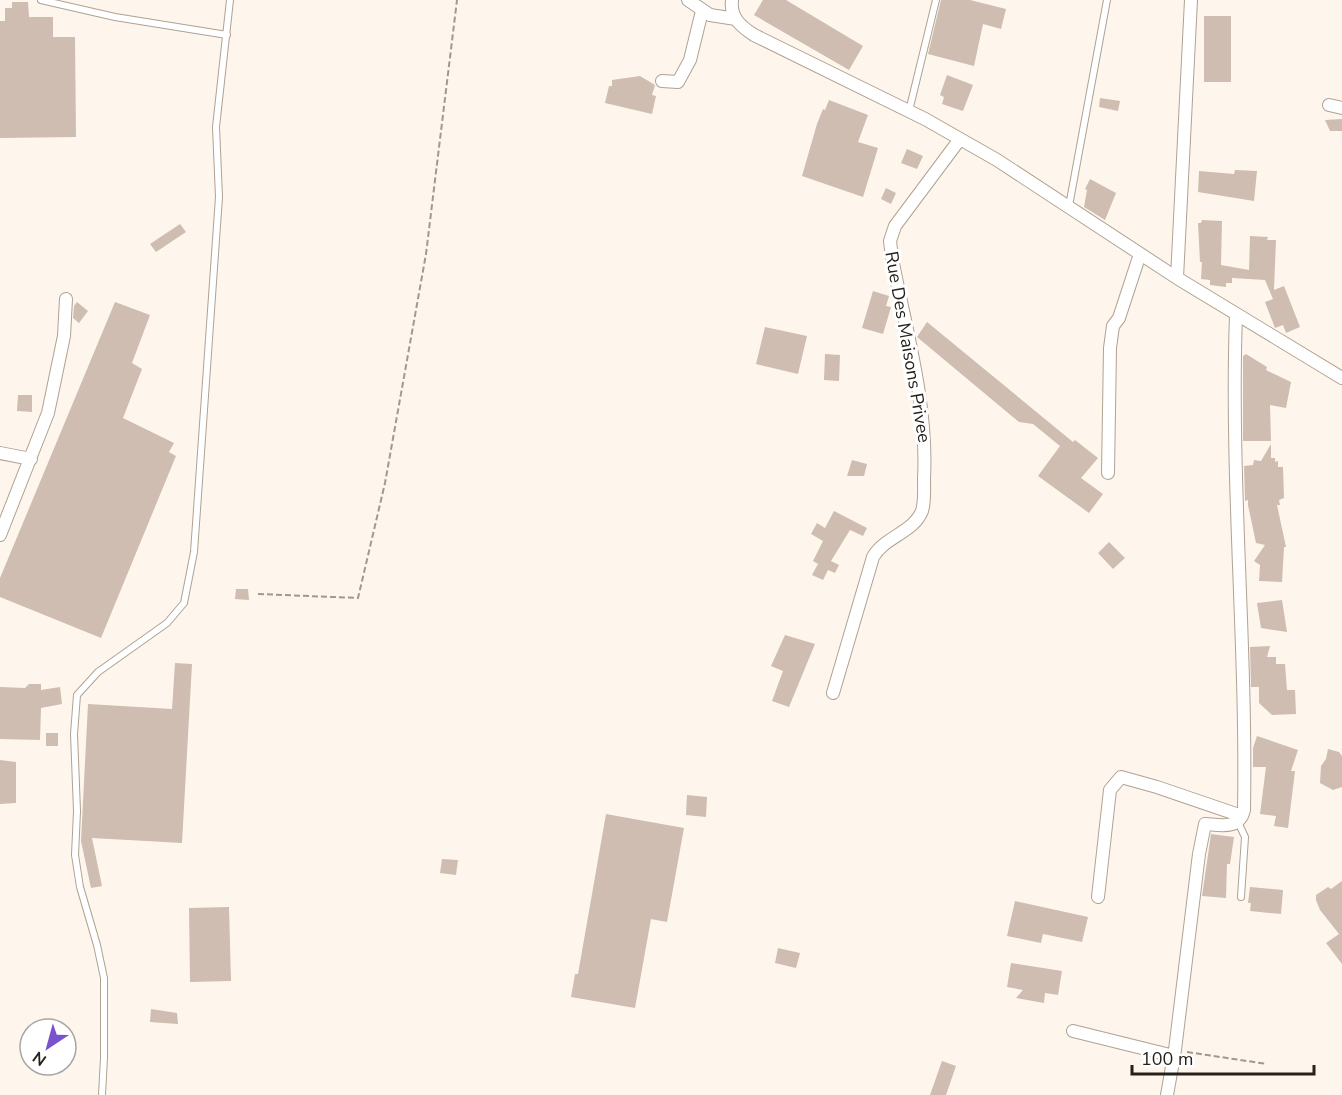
<svg xmlns="http://www.w3.org/2000/svg" width="1342" height="1095" font-family="'Nunito Sans',sans-serif">
<rect width="100%" height="100%" fill="#fef6ec"/>
<path fill="#cebdb0" d="M763 0H786L863 46 849 70 754 15Z
M941 0H970L1006 9 1001 29 983 24 974 66 928 54Z
M12 2H28L29 17H53V37H75L76 137 0 138V21H5V8H12Z
M1204 16H1231V82H1204Z
M947 75 973 85 963 111 942 104 944 97 940 95Z
M640 76 655 85 652 95 656 96 652 114 605 103 609 86H612V80Z
M1100 98 1120 101 1118 111 1099 107Z
M829 100 868 115 858 142 878 148 863 197 802 176 817 124 823 109 825 110Z
M1342 119V131H1330L1325 120Z
M907 149 923 156 917 169 901 163Z
M1235 170 1257 171 1254 201 1198 192 1199 171 1234 174Z
M1090 179 1116 193 1105 220 1084 207 1087 190 1085 189Z
M886 188 896 193 891 204 881 199Z
M1202 220 1222 221 1221 265 1249 270 1250 236 1268 237 1267 240H1276L1274 290 1284 286 1300 327 1286 333 1283 325 1275 328 1265 302 1273 299 1265 280 1232 278V283H1226V287L1210 285V280L1201 279 1202 262H1200L1198 223H1201Z
M180 224 186 232 156 252 150 244Z
M873 291 889 296 886 306 891 307 883 334 862 328Z
M77 302 88 311 79 323 73 318 74 306Z
M115 302 150 315 132 363 142 369 123 418 174 443 169 452 176 456 101 638 0 597V578Z
M927 322 1073 442 1075 440 1098 458 1081 478 1103 494 1089 513 1038 476 1060 446 1033 424 1019 422 917 337Z
M765 327 807 336 798 374 756 364Z
M825 354 840 355 839 381 824 380Z
M1246 354 1267 367 1266 370 1291 382 1286 408 1270 405 1271 441H1243V356Z
M18 395H32V412L17 411Z
M1271 444V458H1275V462L1278 461V467H1283L1284 498 1279 500 1280 505H1277L1286 547H1284L1282 582 1259 581 1260 565 1254 561 1265 545 1256 543 1248 505V500L1245 501 1244 466 1253 465 1254 460 1261 461Z
M852 460 867 464 864 476H847Z
M834 511 867 528 863 536 850 530 831 561 839 565 835 573 828 570 823 580 812 575 818 564 813 561 823 541 811 534 817 523 825 528Z
M1109 542 1125 558 1113 569 1098 553Z
M236 589H248L249 600 235 599Z
M1282 600 1287 632 1261 628 1257 603Z
M785 635 815 644 789 707 772 701 783 671 771 666Z
M1270 646 1267 657H1276V664H1285L1287 690H1295L1296 714 1272 715 1259 703V687H1251L1250 647Z
M175 663 192 664 182 843 92 838 102 886 91 888 81 841 88 704 172 709Z
M29 684H41V690L60 687 62 704 41 708 40 740 0 739V687L25 688Z
M46 733H58V746H46Z
M1257 736 1298 750 1291 771H1295L1288 828 1274 826 1276 816 1260 814 1266 767H1253V748Z
M1328 749 1339 752 1342 756V787L1333 790 1320 783 1321 766 1326 759Z
M0 760 16 762V803L0 804Z
M687 795 707 797 706 817 686 815Z
M606 814 684 828 667 922 651 919 635 1008 571 997 575 974H578Z
M1211 834 1234 837 1230 864H1227L1226 898 1202 896Z
M442 859 458 860 456 875 440 873Z
M1342 881V964L1326 943 1339 934 1320 910 1316 900V895L1328 887 1331 889Z
M1250 887 1283 890 1281 914 1250 911 1251 903H1248Z
M1015 901 1088 917 1082 942 1043 934 1041 943 1007 936Z
M229 907 231 981 190 982 189 908Z
M778 948 800 953 796 968 775 963Z
M1011 963 1062 971 1058 995 1045 993 1044 1003 1016 998 1023 990 1007 987Z
M151 1009 177 1013 178 1024 150 1022Z
M942 1061 956 1066 946 1095H930Z"/>
<g fill="none" stroke-linecap="round" stroke-linejoin="round">
<g stroke="#afa292" stroke-width="8">
<path id="lane" d="M41 0 115 17 227 35
M909 111 936 0
M1069 206 1107 0
M1238 822 1245 837 1241 897
M102 1095 104 1058V978L97 945 80 887 75 855 77 811 74 734 77 695 98 672 167 623 184 603 194 552 219 197 216 127 230 0"/>
</g>
<g stroke="#afa292" stroke-width="14">
<path id="street" d="M688 0 710 15 736 19
M732 0C730 17 740 26 754 35L925 119 997 160 1177 278 1342 378
M662 81 678 82 690 60 702 11
M1329 105 1342 108
M1177 278 1191 0
M0 453 31 459
M1108 473 1110 348 1113 326 1119 318 1140 254
M0 535 48 413 64 336 66 299
M833 693 873 557C884 537 913 533 922 511 925 501 924 489 924 479 928 404 906 331 892 258L890 241 895 226 960 139
M1098 897 1110 790 1121 777 1157 787 1242 816
M1073 1031 1174 1056
M1167 1095 1175 1050 1199 854 1205 824C1221 825 1239 830 1244 810 1247 645 1230 480 1236 315"/>
</g>
<path stroke="#9f9990" stroke-width="2" stroke-dasharray="6 3" stroke-linecap="butt" d="M258 594 358 598 385 483 426 254 457 0
M1187 1052 1267 1064"/>
<use href="#lane" stroke="#fff" stroke-width="6"/>
<use href="#street" stroke="#fff" stroke-width="12"/>
</g>
<g text-anchor="middle" stroke-width="6" stroke-linejoin="round" paint-order="stroke">
<g font-size="18" fill="#26211b" stroke="#fff">
<text transform="translate(908 347) rotate(80)" y="6">Rue Des Maisons Privee</text>
</g>
</g>
<g transform="translate(48 1047) rotate(216)"><circle r="28" fill="#ffffff" stroke="#a8a6a4" stroke-width="1.5"/>
<path d="M0-4.5L10 22L0 15L-10 22Z" fill="#7853cc"/>
<text y="-9" font-size="16" font-weight="bold" text-anchor="middle" fill="#26211b">N</text>
</g>
<path d="M1132 1065v9h182v-9" fill="none" stroke="#26211b" stroke-width="3"/>
<text x="1141" y="1065" font-size="18" fill="#26211b" stroke="#ffffff" stroke-width="4.5" paint-order="stroke">100 m</text>
</svg>
